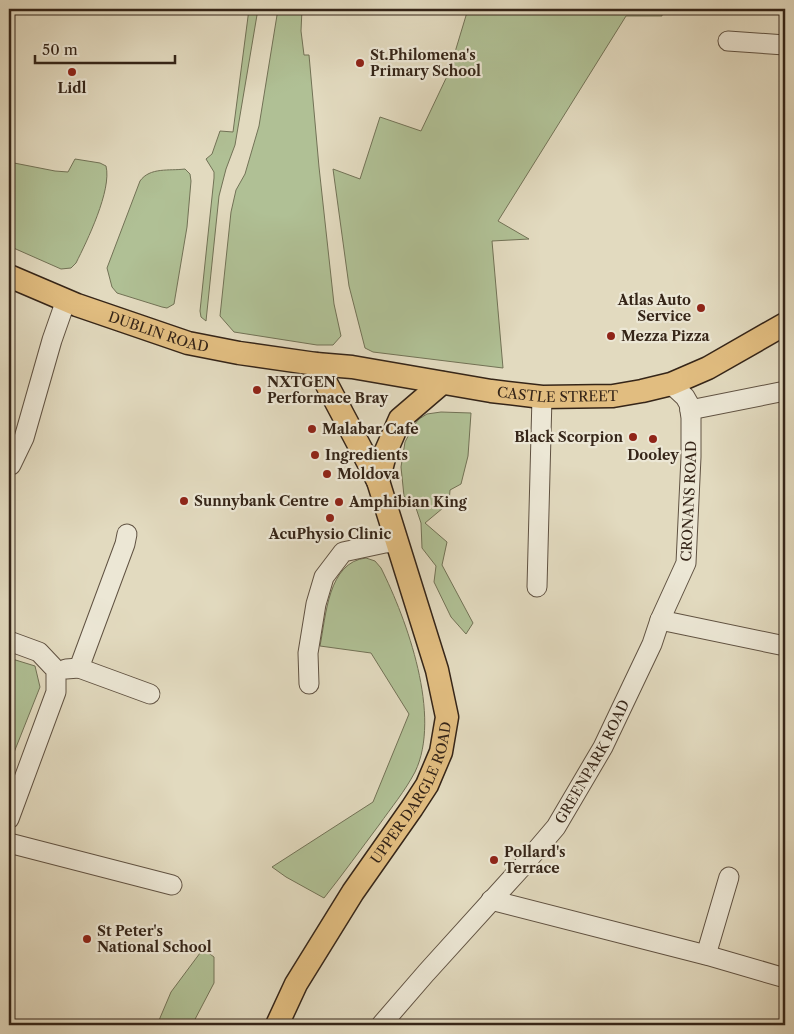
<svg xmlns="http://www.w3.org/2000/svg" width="794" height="1034" font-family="'Libre Caslon Text',serif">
<rect width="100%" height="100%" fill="#e2dabf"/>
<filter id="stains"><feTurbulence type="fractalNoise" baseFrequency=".004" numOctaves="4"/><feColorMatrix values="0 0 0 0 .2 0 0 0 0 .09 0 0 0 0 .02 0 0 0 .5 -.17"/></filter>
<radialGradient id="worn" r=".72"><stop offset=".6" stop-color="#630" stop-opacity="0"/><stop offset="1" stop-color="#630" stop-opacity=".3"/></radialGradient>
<path fill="#b0c095" stroke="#727256" d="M249 9H258L235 145 226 169 219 196 206 321 201 317 200 311 214 178V172L206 159 212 154 220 131 233 132Z
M278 9H302L301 31 304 55H309L319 167 334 304 341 336 333 345H317L234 332 220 316 231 212 236 190 245 174 259 126Z
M468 9H662V16H626L498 221 529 239 492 241 503 368 373 352 365 348 349 286 333 169 360 179 380 117 421 131 449 72Z
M75 159 100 163 106 166C112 190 87 241 76 263L71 268 61 269 9 246V162L55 171 68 172Z
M185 169 190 174 191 181 187 227 174 304 167 308 162 307 117 293 112 287 107 268 140 181C150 167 169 171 185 169Z
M441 412 471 413 468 456 461 484 450 490 449 503 425 523 447 542 442 565 473 623 466 634 451 617 434 582 436 566 422 548 421 523 416 508 404 496 401 467 405 442 414 425 419 419 427 414Z
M366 558 375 561 381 568C407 620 442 716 415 772 405 791 391 808 379 825 361 849 343 874 324 898L286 877 272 867 373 802 409 714 371 653 320 646C326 616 328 562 366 558Z
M9 658 35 666 40 687 9 765Z
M203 949 214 957V983L192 1025H157L171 992Z"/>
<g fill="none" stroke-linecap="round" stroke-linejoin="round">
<g stroke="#605242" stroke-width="21">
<g id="minor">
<path d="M728 41 785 45"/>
<path d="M690 410 785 391"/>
<path d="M9 465H11L24 438 52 340 66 300"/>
<path d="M537 587 542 397"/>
<path d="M660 620 785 646"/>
<path d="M9 641 39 652 56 670V692L9 819"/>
<path d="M79 668 125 544 127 534"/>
<path d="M66 669 79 668 150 694"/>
<path d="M309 684 308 653 316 604 324 577 343 552 385 543 398 542"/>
<path d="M9 843 172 885"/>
<path d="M491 900 706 955 785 978"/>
<path d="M706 955 729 877"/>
<path id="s1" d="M381 1025 426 973 522 867 556 827 603 747 652 644 660 620 686 563 691 457V418L689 404 685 397 671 384"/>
</g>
</g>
<g stroke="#352518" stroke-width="25">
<g id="major">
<path id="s2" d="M9 276 77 305 188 343 239 353 316 364 352 367 491 391 542 397 613 396 642 391 671 384 708 368 785 324"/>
<path d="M378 481 386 451 400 419 442 383"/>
<path id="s3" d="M277 1025 296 984 353 892 412 808 427 785 441 752 447 717 437 670 378 481 316 364"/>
</g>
</g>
<use href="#minor" stroke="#ece7d5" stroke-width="19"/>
<use href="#major" stroke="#e1bd80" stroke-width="22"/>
</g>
<g fill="#8f2418" stroke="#ece7d5" stroke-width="2">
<circle cx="360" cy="63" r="5"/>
<circle cx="72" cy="72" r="5"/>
<circle cx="701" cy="308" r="5"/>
<circle cx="611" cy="336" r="5"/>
<circle cx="257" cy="390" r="5"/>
<circle cx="312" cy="429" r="5"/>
<circle cx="633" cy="437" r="5"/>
<circle cx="653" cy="439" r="5"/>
<circle cx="315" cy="455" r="5"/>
<circle cx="327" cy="474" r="5"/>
<circle cx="184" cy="501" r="5"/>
<circle cx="339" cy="502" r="5"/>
<circle cx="330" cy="518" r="5"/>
<circle cx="494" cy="860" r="5"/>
<circle cx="87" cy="939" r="5"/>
</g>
<g text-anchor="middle" stroke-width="4.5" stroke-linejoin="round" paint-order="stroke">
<g font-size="14" font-weight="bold" fill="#352518" stroke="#ece7d5" text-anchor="start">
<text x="370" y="60">St.Philomena's<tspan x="370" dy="16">Primary School</tspan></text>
<text x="72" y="93" text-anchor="middle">Lidl</text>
<text x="691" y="305" text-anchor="end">Atlas Auto<tspan x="691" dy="16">Service</tspan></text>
<text x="621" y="341">Mezza Pizza</text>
<text x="267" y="387">NXTGEN<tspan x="267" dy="16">Performace Bray</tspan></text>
<text x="322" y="434">Malabar Cafe</text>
<text x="623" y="442" text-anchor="end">Black Scorpion</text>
<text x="325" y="460">Ingredients</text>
<text x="653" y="460" text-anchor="middle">Dooley</text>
<text x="337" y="479">Moldova</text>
<text x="194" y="506">Sunnybank Centre</text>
<text x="349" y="507">Amphibian King</text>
<text x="330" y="539" text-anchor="middle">AcuPhysio Clinic</text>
<text x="504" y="857">Pollard's<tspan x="504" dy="16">Terrace</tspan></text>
<text x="97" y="936">St Peter's<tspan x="97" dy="16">National School</tspan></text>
</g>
<g font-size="14" fill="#352518" stroke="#ece7d5">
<text dy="5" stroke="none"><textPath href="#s2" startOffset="160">DUBLIN ROAD</textPath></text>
<text dy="5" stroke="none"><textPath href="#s2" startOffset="565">CASTLE STREET</textPath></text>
<text dy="5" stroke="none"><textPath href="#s1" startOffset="621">CRONANS ROAD</textPath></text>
<text dy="5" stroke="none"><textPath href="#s1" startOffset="339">GREENPARK ROAD</textPath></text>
<text dy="5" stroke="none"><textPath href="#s3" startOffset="270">UPPER DARGLE ROAD</textPath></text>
</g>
</g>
<rect width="794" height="1034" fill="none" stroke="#e2dabf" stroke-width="30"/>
<rect x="10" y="10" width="774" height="1014" fill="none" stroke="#352518" stroke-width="2.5"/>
<rect x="15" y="15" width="764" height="1004" fill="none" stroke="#352518"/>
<path d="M35 55v8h140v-8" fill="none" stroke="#352518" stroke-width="2.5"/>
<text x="42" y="55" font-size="15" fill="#352518" stroke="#ece7d5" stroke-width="4" paint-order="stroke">50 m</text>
<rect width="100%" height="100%" filter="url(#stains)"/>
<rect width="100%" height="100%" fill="url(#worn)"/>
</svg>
